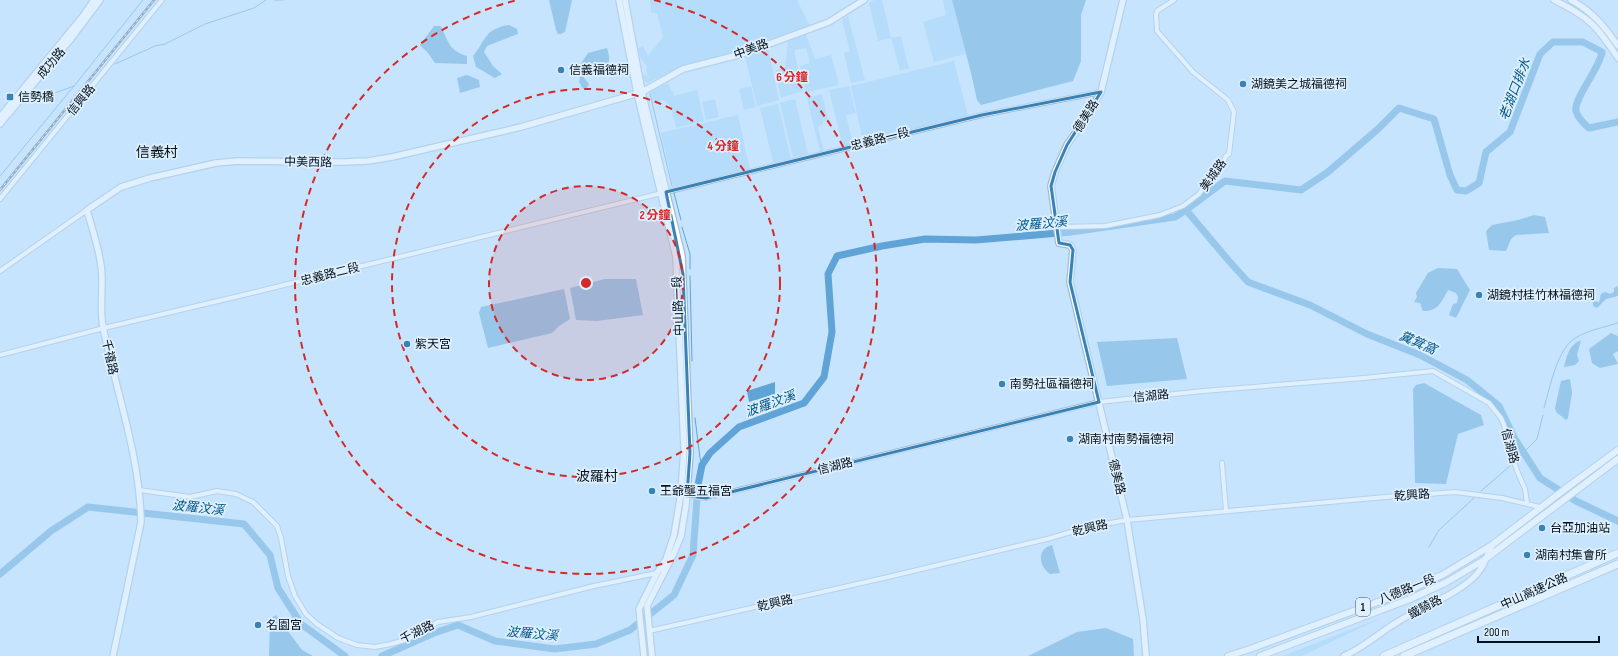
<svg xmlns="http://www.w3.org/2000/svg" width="1618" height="656" font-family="'Sofia Sans Condensed','Noto Sans TC',sans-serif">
<rect width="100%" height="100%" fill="#c6e4fd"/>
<path fill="#a2d2f9" d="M650 0H797L810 26 736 53 681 67 647 83 644 81 642 76 645 74 649 78 646 71 647 66 641 59 637 49 643 46 648 56 663 37 657 14 651 12Z
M874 0H882L891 38 901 36 909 69 900 70 891 38 878 41 869 3Z
M943 0H952L966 54 934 62 923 22 946 15Z
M848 16 865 80 851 83 844 53 850 51 842 20Z
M806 34 815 59 831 55 839 85 806 92 800 66 810 63 806 48 794 50 803 91 781 98 776 70 785 68 788 41Z
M768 49 779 100 757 106 745 57Z
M954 61 968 116 863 141 851 86Z
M668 83 674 96 697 90 704 121 676 128 671 107 664 100 653 102 650 91Z
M751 86 756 107 744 110 739 89Z
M849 86 856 113 846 115 853 144 843 146 829 90Z
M822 94 828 120 823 121V124L818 127 824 151 820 152 807 98Z
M715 99 719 117 706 120 702 102Z
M795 99 808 154 793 157 780 103Z
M778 104 791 159 773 162 760 108Z
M738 115 750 171 712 180H701L673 187 661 133Z
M1383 617 1302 656H1283Z"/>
<path fill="#60a4d7" d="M549 0H572L565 32 561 34H558L556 30Z
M952 0H1086L1081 15V61L1073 81 981 105 977 100 971 73Z
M509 25 517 29 518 34 487 46 484 52 493 66 502 74 495 78 476 67 473 56C487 39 484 29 509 25Z
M434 26H441C448 42 450 51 467 56V64L435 63 428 53 420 45Z
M607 48C609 55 611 61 606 68H599L598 71 585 73 584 78 589 84 587 88 583 89 579 82 581 71 578 68 588 53Z
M467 75 479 80 480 87 460 93 457 78Z
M1534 215 1545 217 1549 233 1516 235 1511 239 1506 251 1489 250 1486 231 1492 225 1518 220Z
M1438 268 1457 269 1470 290 1456 318 1449 315 1453 304 1457 303 1458 297 1456 293 1448 290C1442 301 1438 312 1423 311L1420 303 1414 302 1417 297 1416 293 1428 273Z
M605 279H636L643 315 597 321 576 320 570 288Z
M1618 286V296L1606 299 1597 308 1593 306V301L1599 302 1601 294 1605 292 1610 294 1614 292V288Z
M564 289 570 319 559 326 552 333 488 348 479 313 481 307Z
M1611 333 1618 336V351L1613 354 1618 364 1600 368 1592 363 1589 349Z
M1177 338 1187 379 1107 386 1097 342Z
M1581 340 1577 355 1579 361 1575 365 1564 367C1567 355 1569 345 1581 340Z
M1570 379 1572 393 1568 418 1566 420 1556 412 1555 408 1561 381Z
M775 382V394L749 402 747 391Z
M1424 383 1481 415 1484 425 1458 434 1446 484 1415 483 1413 389 1416 385Z
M1052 545 1060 573 1050 574C1039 566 1036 549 1052 545Z
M276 615 302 650 313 656H269L270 619Z
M1106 628 1133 639 1134 656H1028L1077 632Z"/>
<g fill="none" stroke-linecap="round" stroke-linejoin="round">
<path stroke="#60a4d7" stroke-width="1" d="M274 0H284
M115 64 155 46 165 44 205 24 254 8 266 0
M650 94 672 186
M30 102 74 86 143 0
M0 176 74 86
M674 193 681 220
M682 227 690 254V269
M690 276 692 361
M1544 408C1550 388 1557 347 1577 337 1589 330 1605 327 1618 323
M695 418 700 458 702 465
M1517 459 1537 439 1543 415
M1481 491 1510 466
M1429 547 1439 530 1475 497"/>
<path stroke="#60a4d7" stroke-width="7" d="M1186 210 1229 261 1248 282 1310 305 1367 334 1420 355 1467 380 1499 406 1515 439 1540 478 1576 501 1618 521
M0 574 51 531 88 507 244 524 270 555 278 588 301 624 345 656
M382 656 434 633 458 625 495 641 555 649 596 644 630 630 674 595 693 555 698 485 702 465 710 453 739 427 804 403 824 377 832 332 828 274 837 256 882 246 925 239 976 240 1071 232 1175 217 1186 210 1225 181 1301 190 1328 172 1378 129 1399 108 1434 119 1450 175 1457 190 1466 191 1479 183 1486 152 1510 132 1540 54 1553 42H1583L1602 52C1600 68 1573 99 1576 111 1578 118 1583 123 1589 128L1618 122"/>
<g stroke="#9fbdd5" stroke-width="6">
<path id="street" d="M0 199 162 0
M1056 225 1062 227 1105 226 1160 215 1183 206 1199 194 1217 167 1222 164 1226 156 1229 154 1234 112 1228 100 1193 72 1157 31 1156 15 1157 11 1174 0
M0 271 87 210
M0 355 104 328 239 296 982 115 1101 92
M1222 463 1226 511
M139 490 190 497 217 491 236 494 253 502 277 526 281 538 288 576 295 596 306 614 317 624 338 638 357 645 375 647 391 644 408 639 438 622 471 617 594 586 657 573
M687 496 706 498 1099 402 1203 391 1364 378 1433 371 1489 403 1501 418 1504 425 1509 448 1518 473 1525 489 1527 503
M649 631 888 577 1047 539 1088 527 1127 520 1386 497 1455 492 1502 498 1540 507"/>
</g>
<g stroke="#9fbdd5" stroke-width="8">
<path id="secondary" d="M619 0 637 93 676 257 684 449 681 493 674 535 666 559 657 573 639 609 644 656
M625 0 642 92 682 256 690 453 686 505 681 536 674 553 647 606 652 656
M1123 0 1101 92 1086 118 1067 145 1055 172 1051 186 1059 243 1070 245 1073 250 1070 282 1127 520 1143 619 1146 656
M1554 0C1589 17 1597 26 1618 58
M1571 0C1592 11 1605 27 1618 46
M0 117 83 16 94 0
M0 124 70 40 100 0
M113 656 141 522C140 456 116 391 103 327 99 307 104 286 101 266 99 248 92 229 87 210L121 187 150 178 216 163 238 161 344 162 368 161 392 157 521 127 642 92 683 69 742 54 829 22 864 0
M1344 656C1365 647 1380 632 1399 621 1421 607 1465 592 1480 570 1485 563 1488 553 1492 545"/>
</g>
<g stroke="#9fbdd5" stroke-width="8">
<path id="primary" d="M1228 656 1250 649 1405 592 1444 574 1492 545 1569 486 1618 450
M1260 656 1410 599 1447 582 1484 560 1618 459"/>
</g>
<g stroke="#9fbdd5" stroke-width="9">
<path id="highway" d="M1384 656 1618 553
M1404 656 1618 564"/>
</g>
<use href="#street" stroke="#fff" stroke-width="4"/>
<use href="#secondary" stroke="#fff" stroke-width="5.5"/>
<use href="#primary" stroke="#fff" stroke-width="6"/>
<use href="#highway" stroke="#fff" stroke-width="7"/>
<g stroke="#5a6d7c" stroke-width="2.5">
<path id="rail" d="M0 190 154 0"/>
</g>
<use href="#rail" stroke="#def0ff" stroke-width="1" stroke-dasharray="3" stroke-linecap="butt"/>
</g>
<path d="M0 0H1618V656H0ZM1101 92 1067 145 1055 172 1051 186 1059 243 1070 245 1073 250 1070 282 1099 402 706 498 687 496 690 453 683 274 666 192 982 115Z" fill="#c6e4fd" fill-opacity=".55" fill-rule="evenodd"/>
<path fill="none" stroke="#3982b6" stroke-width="3" stroke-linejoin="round" d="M1101 92 1067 145 1055 172 1051 186 1059 243 1070 245 1073 250 1070 282 1099 402 706 498 687 496 690 453 683 274 666 192 982 115Z"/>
<circle cx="586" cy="283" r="97" fill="#d62828" fill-opacity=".12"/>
<g fill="none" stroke="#d62828" stroke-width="2" stroke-dasharray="7 5">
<circle cx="586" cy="283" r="97"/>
<circle cx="586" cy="283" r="194"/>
<path d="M654 0A291 291 0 1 1 518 0"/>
</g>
<g fill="#3982b6" stroke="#def0ff" stroke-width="1.5">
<circle cx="561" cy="70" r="4"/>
<circle cx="1243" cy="84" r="4"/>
<rect x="6" y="93" width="8" height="8" rx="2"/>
<circle cx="1479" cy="295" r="4"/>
<circle cx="407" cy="344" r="4"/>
<circle cx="1002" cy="384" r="4"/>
<circle cx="1070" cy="439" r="4"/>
<circle cx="652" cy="491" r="4"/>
<circle cx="1542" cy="528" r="4"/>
<circle cx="1527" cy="555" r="4"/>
<circle cx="258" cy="625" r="4"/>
</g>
<g text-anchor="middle" stroke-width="3.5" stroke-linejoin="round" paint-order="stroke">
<rect fill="#def0ff" stroke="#47535d" stroke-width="1" x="1356" y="598" width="14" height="18" rx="3"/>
<g font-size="11" font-weight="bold" fill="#061018">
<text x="1363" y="611">1</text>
</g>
<g font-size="12" fill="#061018" stroke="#def0ff">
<text transform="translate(751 49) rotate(-20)" y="4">中美路</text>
<text transform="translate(51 63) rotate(-50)" y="4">成功路</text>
<text transform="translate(81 100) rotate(-51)" y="4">信興路</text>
<text transform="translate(1086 116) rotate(-58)" y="4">德美路</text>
<text transform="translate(880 139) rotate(-14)" y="4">忠義路一段</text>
<text transform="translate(308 162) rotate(1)" y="4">中美西路</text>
<text transform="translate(1213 175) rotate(-55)" y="4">美城路</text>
<text transform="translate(330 274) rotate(-14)" y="4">忠義路二段</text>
<text transform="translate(678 306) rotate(-92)" y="4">中山路一段</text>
<text transform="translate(110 357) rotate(78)" y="4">千禧路</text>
<text transform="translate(1151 396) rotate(-6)" y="4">信湖路</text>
<text transform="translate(1510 446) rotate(75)" y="4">信湖路</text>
<text transform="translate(835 466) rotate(-14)" y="4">信湖路</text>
<text transform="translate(1117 477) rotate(76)" y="4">德美路</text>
<text transform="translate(1412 495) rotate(-4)" y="4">乾興路</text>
<text transform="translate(1090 528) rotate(-13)" y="4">乾興路</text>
<text transform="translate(1407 589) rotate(-22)" y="4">八德路一段</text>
<text transform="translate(1534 591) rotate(-24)" y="4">中山高速公路</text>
<text transform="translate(775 603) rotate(-13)" y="4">乾興路</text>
<text transform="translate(1425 607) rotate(-28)" y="4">鐵騎路</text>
<text transform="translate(417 632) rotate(-26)" y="4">千湖路</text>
</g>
<g font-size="12" fill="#061018" stroke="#def0ff" text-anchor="start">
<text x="569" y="74">信義福德祠</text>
<text x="1251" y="88">湖鏡美之城福德祠</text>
<text x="18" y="101">信勢橋</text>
<text x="1487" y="299">湖鏡村桂竹林福德祠</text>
<text x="415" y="348">紫天宮</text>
<text x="1010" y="388">南勢社區福德祠</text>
<text x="1078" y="443">湖南村南勢福德祠</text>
<text x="660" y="495">王爺壟五福宮</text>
<text x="1550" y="532">台亞加油站</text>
<text x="1535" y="559">湖南村集會所</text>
<text x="266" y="629">名園宮</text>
</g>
<g font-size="13" font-style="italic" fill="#005686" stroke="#def0ff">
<text transform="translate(1514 89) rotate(-69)" y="5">老湖口排水</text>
<text transform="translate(1041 223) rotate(-5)" y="5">波羅汶溪</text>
<text transform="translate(1418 342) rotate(24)" y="5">糞箕窩</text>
<text transform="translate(770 403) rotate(-20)" y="5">波羅汶溪</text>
<text transform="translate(198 507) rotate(6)" y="5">波羅汶溪</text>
<text transform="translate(532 633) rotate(5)" y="5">波羅汶溪</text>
</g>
<g font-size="14" fill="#061018" stroke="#def0ff">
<text x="157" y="157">信義村</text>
<text x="597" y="481">波羅村</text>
</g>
</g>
<circle cx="586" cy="283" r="6" fill="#d62828" stroke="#def0ff" stroke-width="2"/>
<g font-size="12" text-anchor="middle" font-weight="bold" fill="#d62828" stroke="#def0ff" stroke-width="3.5" stroke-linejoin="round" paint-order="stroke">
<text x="792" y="81">6 分鐘</text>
<text x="723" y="150">4 分鐘</text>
<text x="655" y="219">2 分鐘</text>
</g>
<path d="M1478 636v6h121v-6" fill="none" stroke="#061018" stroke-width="2"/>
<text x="1484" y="636" font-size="12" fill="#061018" stroke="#def0ff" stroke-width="3" paint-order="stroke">200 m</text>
</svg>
